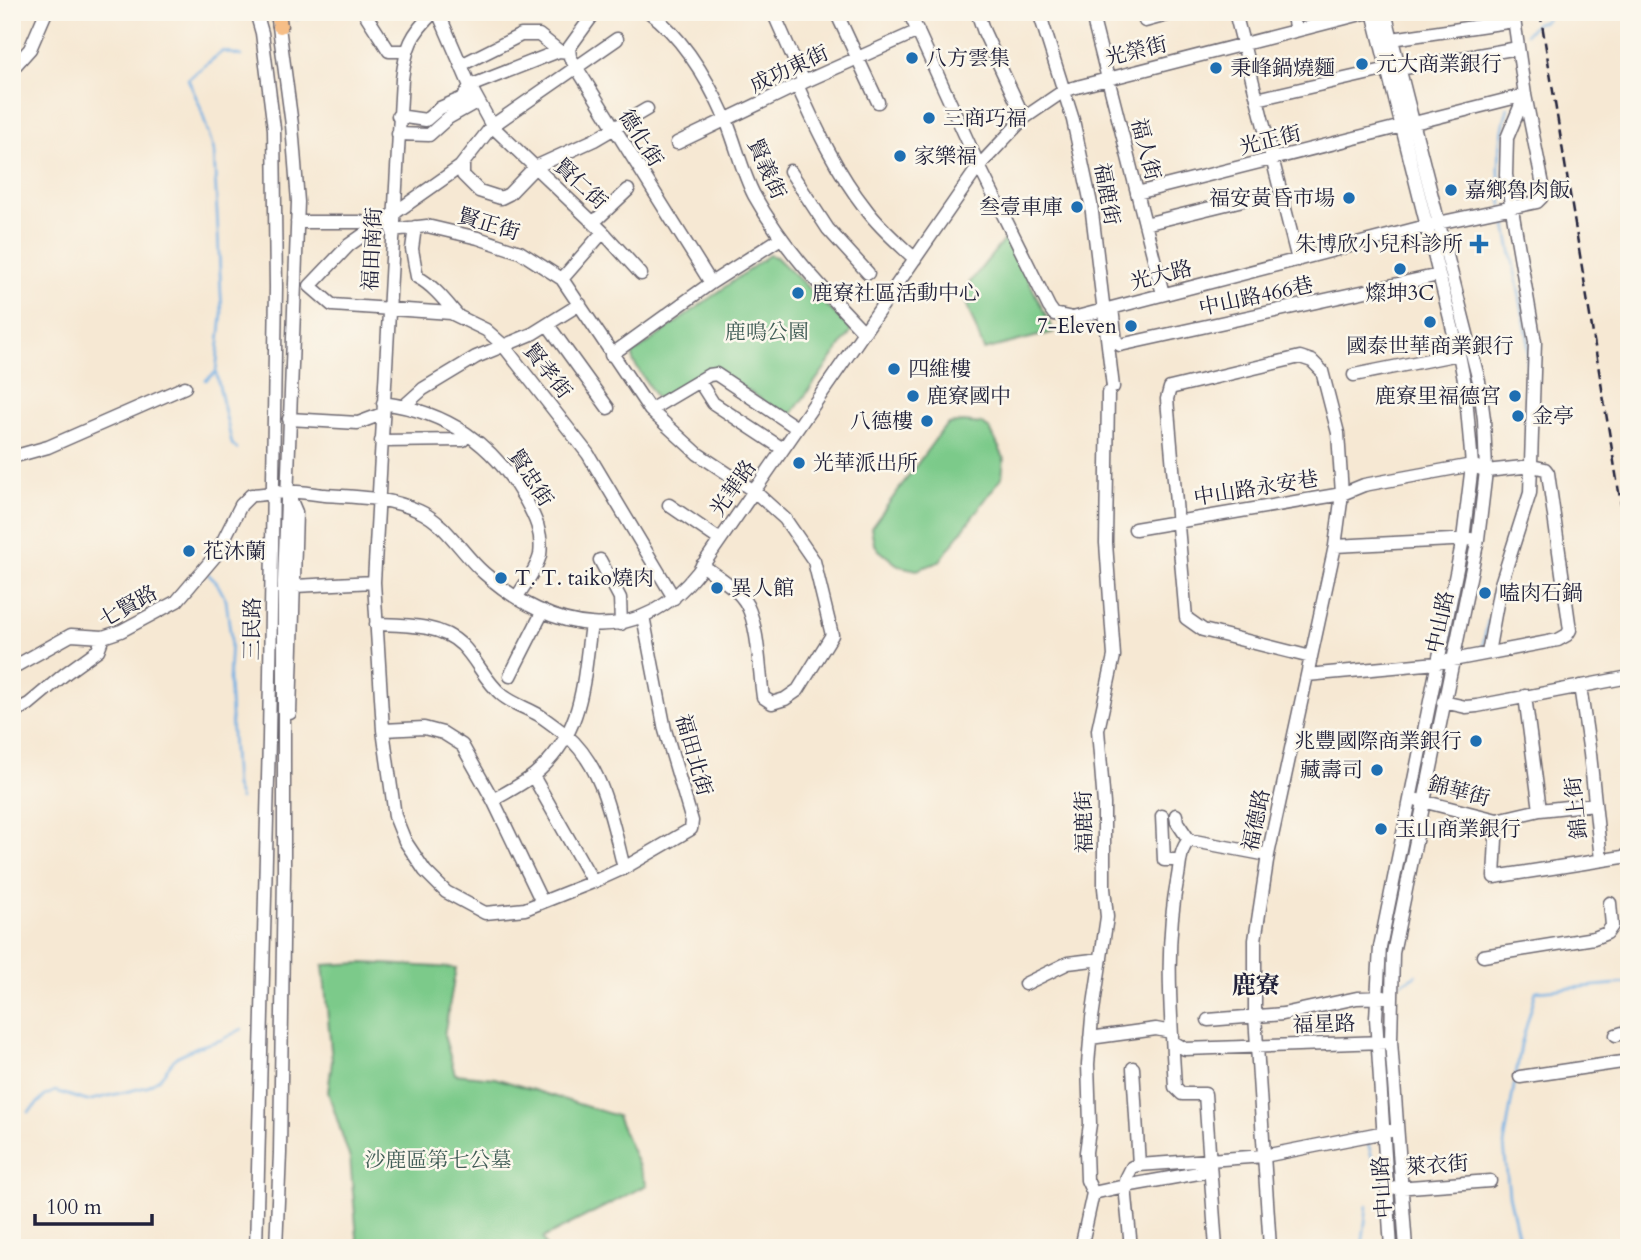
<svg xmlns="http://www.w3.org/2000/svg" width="1641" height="1260" font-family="Cardo,'Noto Serif TC',serif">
<rect width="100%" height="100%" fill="#fbf7ec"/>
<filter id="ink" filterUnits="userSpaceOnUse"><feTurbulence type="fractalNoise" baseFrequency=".0143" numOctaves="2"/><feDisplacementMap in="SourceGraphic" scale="14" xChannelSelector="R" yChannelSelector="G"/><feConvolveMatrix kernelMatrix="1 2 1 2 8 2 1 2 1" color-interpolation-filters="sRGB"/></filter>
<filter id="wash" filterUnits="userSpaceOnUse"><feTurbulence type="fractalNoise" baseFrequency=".00686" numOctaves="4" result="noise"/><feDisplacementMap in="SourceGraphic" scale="28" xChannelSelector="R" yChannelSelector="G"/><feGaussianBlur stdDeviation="1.57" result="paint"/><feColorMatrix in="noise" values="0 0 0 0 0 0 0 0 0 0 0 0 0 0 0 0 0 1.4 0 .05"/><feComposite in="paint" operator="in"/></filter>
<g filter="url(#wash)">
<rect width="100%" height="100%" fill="#f6e8d3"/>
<path fill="#7bca8a" stroke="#4e7662" stroke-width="2" d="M1007 236 1054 332 984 350 962 292Z
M769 255 776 257 852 330 789 418 729 378H707L661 405 633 361V354Z
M963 422 982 424 990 429 1004 458 1002 477 939 562 917 570 899 566 879 550 874 543 871 528 942 430 949 424Z
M364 963 456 968 444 1035 455 1074 495 1078 617 1116 647 1185 543 1238 547 1248H358L350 1159 328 1092 332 1061 323 965Z"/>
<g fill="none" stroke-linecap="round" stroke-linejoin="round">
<path stroke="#71aee3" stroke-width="2.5" d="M297 19 306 12
M1526 34 1536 23 1545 21 1550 12
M1502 205C1496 172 1499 139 1508 107
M1504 215 1528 339 1526 427
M216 372 232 444 237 449
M206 380 216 372 222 314 214 151 200 106 188 79 223 51 241 56
M1505 550 1525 482
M208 574 217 583 226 600 231 638 229 679 235 787 240 799
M1482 649 1488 621
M12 675 76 640
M1402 983 1416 975
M29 1112 45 1096 55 1091 87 1101 146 1087 159 1079 176 1057 197 1047 221 1040 242 1029
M1367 1140 1372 1157
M1362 1248 1367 1206
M1521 1248 1509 1195 1504 1145 1521 1045 1536 991 1629 983"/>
</g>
</g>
<g filter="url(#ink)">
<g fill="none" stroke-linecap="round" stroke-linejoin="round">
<g stroke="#6c6770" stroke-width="15">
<path id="minor" d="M256 12 262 33 274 129 276 287 269 739 256 1248
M364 12 389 51H405
M434 12C411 34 406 47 402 79L374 582 383 730 395 816 405 841 425 871 446 892 485 913 525 909 593 882 624 868 691 829 692 821 665 730 643 616
M595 12 569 48 570 57 711 283
M649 12C683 37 709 82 726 120 736 144 742 172 754 195 784 249 822 288 864 332
M773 12 804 82
M836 12 878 102
M909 12 979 166 1049 307 1054 314 1073 318 1438 223 1537 202 1541 198 1544 190 1525 95 1513 12
M977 12 984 32 1024 118
M1039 12 1073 120 1091 204 1113 387
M1091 12 1163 294
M1142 12 1145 21 1178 12
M1235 12 1298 260
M1292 12 1296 31
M1373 12 1459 354 1465 385 1472 465 1463 539 1380 947 1376 1018 1391 1248
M1385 12 1479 381 1484 419 1486 471 1478 539 1393 953 1391 1041 1406 1248
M617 39 492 126 603 232 641 274
M1392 39 1514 21
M461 65 521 35H539L559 51
M12 69 30 49 46 12
M1399 69 1518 48
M798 87C817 130 837 172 866 209 880 228 898 243 915 259
M1257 99 1388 69
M398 116 426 120 440 108 463 98 470 86 559 51 569 52
M398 134 429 135 448 118 478 101
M677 143 804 82 918 31
M463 164V175L479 191 501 198 509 194 535 167 594 140 647 109
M790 171 828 229 868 273
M1137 193 1525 95
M297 222H361
M594 222 628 190
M1145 224 1255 197
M415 227 412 249 417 277C433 285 446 302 458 316
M392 230 427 226 478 238 520 252 562 279 650 410 698 454 754 491 785 519 814 561 832 635 798 690 785 699 772 703 763 697C759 670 759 629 747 605 738 588 717 576 702 565
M562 279 603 232
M310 286 332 305 451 313 486 330 503 345 588 454 674 598
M310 286 349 245 460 167 492 126 470 86 438 12
M1112 308 1116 342 1120 345 1439 275
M548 325 608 408
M611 355 711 283 781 238
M1354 375 1459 354
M699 381 713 403 783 449
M383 403C447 412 493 443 525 499 535 517 543 533 540 555 537 569 524 585 517 597
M404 406 423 389 476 357 532 334 580 304
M650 410 709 375 716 374 797 428
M289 419 358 423 382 414
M381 441 463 440
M12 457 48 447 185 387
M669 505 720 540
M1135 529 1342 494 1364 485 1472 465 1486 471 1532 466 1545 469 1548 473 1570 630 1567 635 1558 640 1437 663 1307 675
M1335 546 1471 539
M600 560 620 598 621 624
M295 586 374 582
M376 624C405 625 440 624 462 645 477 660 485 681 502 695 513 704 527 708 539 715 548 721 557 728 565 734 604 766 612 822 624 868
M1488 653 1500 587 1530 493 1535 342 1506 175 1507 138 1525 95
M12 668 71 635 103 637 121 631 177 601 216 555 241 505 251 495C263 495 275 492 288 492 300 491 313 494 325 495 357 497 389 497 419 511 446 523 462 554 484 573 551 633 637 650 698 572L979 166 1024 118 1065 90 1369 12
M510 676 543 611
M1580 686 1590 754 1601 860
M1525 696 1540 810
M1443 702 1466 707 1477 706 1629 677
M12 713 29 704 66 673 98 650 103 637
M290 713 296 512 290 498
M383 730 424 728 443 733 462 745 493 800 542 902
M533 776 593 882
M493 800C507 792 523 784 535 774 584 733 583 682 591 624
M1418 800 1497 820 1540 810 1595 804
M1176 815 1177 822 1189 840
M1162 816 1164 860H1180
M1497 820 1494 877 1629 856
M1483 956 1594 938 1607 933 1612 926 1610 903
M1025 984 1068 963 1101 959
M1208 1020 1283 1014 1357 998 1384 997
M1616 1035 1629 1031
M1090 1038 1156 1029 1171 1032
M1173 1042 1185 1049 1384 1042
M1133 1068 1139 1165
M1520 1077 1629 1061
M1396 1188 1490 1181
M1093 1193 1125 1186 1127 1177 1132 1167 1139 1165 1264 1156 1390 1131
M276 1248 280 1153 284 872V582L298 202 292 125 278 19
M1081 1248 1093 1193 1087 1180 1086 1152 1090 1124 1088 1064 1092 1018 1107 917 1104 888V804L1098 730 1114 656 1106 543 1108 393
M1131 1248 1125 1186 1210 1171
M1216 1248 1205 1094H1182L1175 1087C1171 1016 1164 946 1178 876 1180 865 1180 849 1189 840L1268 855
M1270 1248 1255 1015V940L1268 855 1335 546 1342 494 1338 433 1322 371 1312 361 1300 357 1170 388 1167 399 1186 618 1203 630 1311 657"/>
</g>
<g stroke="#6c6770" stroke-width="17">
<path id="major" d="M278 12 280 26"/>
</g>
<use href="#minor" stroke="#fff" stroke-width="12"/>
<use href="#major" stroke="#f6be87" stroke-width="14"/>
<path stroke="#22223b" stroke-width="2.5" stroke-dasharray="10 5" stroke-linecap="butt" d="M1540 12 1629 553"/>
</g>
</g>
<g fill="#1f6fb2" stroke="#fbf7ec" stroke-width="2.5">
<circle cx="912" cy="58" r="7"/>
<circle cx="1362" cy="64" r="7"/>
<circle cx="1216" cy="68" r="7"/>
<circle cx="929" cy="118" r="7"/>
<circle cx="900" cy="156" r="7"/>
<circle cx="1451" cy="190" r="7"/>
<circle cx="1349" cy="198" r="7"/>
<circle cx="1077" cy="207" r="7"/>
<path d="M1475.5 233.5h7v7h7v7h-7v7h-7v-7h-7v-7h7z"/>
<circle cx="1400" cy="269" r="7"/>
<circle cx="798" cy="293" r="7"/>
<circle cx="1430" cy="322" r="7"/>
<circle cx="1131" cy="326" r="7"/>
<circle cx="894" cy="369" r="7"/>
<circle cx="913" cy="396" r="7"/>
<circle cx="1515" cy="396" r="7"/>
<circle cx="1518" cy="416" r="7"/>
<circle cx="927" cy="421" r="7"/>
<circle cx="799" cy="463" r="7"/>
<circle cx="189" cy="551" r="7"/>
<circle cx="501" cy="578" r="7"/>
<circle cx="717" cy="588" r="7"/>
<circle cx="1485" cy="593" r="7"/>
<circle cx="1476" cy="741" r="7"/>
<circle cx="1377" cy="770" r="7"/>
<circle cx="1381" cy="829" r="7"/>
</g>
<g text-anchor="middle" stroke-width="5" stroke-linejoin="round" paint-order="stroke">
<g font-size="21" fill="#22223b" stroke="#fbf7ec">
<text transform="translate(1136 51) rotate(-14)" y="7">光榮街</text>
<text transform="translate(789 69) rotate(-25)" y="7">成功東街</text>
<text transform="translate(641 138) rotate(58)" y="7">德化街</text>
<text transform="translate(1270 140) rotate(-14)" y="7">光正街</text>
<text transform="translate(1146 149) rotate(76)" y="7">福人街</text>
<text transform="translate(767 169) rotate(66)" y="7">賢義街</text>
<text transform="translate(581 184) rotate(43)" y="7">賢仁街</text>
<text transform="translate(1107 194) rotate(80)" y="7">福鹿街</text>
<text transform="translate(489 224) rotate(17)" y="7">賢正街</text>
<text transform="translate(372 249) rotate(-87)" y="7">福田南街</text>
<text transform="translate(1161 275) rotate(-14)" y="7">光大路</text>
<text transform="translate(1256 296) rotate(-12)" y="7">中山路466巷</text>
<text transform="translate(548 371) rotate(52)" y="7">賢孝街</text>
<text transform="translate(531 478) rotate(57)" y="7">賢忠街</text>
<text transform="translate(733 488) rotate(-55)" y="7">光華路</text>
<text transform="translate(1256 488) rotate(-9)" y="7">中山路永安巷</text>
<text transform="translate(128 606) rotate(-29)" y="7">七賢路</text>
<text transform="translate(1440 622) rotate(-78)" y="7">中山路</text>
<text transform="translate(252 629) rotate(-89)" y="7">三民路</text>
<text transform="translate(694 755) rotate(74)" y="7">福田北街</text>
<text transform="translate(1459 791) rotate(15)" y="7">錦華街</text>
<text transform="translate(1576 808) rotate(-96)" y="7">錦上街</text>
<text transform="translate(1256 820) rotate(-78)" y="7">福德路</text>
<text transform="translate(1084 822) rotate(-91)" y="7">福鹿街</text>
<text transform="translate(1324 1024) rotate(-2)" y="7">福星路</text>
<text transform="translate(1437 1165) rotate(-4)" y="7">萊衣街</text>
<text transform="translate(1382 1187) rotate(-94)" y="7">中山路</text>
</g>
<g font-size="21" fill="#22223b" stroke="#fbf7ec" text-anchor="start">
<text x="926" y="65">八方雲集</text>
<text x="1376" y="71">元大商業銀行</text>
<text x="1230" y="75">秉峰鍋燒麵</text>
<text x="943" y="125">三商巧福</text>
<text x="914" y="163">家樂福</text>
<text x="1465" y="197">嘉鄉魯肉飯</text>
<text x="1335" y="205" text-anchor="end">福安黃昏市場</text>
<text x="1063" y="214" text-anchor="end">叁壹車庫</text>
<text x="1463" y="251" text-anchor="end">朱博欣小兒科診所</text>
<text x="812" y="300">鹿寮社區活動中心</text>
<text x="1400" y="300" text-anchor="middle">燦坤3C</text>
<text x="1117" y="333" text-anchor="end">7-Eleven</text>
<text x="1430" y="353" text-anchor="middle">國泰世華商業銀行</text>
<text x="908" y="376">四維樓</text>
<text x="927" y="403">鹿寮國中</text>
<text x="1501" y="403" text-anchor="end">鹿寮里福德宮</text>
<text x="1532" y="423">金亭</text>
<text x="913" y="428" text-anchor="end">八德樓</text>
<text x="813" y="470">光華派出所</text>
<text x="203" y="558">花沐蘭</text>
<text x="515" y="585">T. T. taiko燒肉</text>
<text x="731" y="595">異人館</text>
<text x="1499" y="600">嗑肉石鍋</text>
<text x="1462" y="748" text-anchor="end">兆豐國際商業銀行</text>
<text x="1363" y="777" text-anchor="end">藏壽司</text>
<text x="1395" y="836">玉山商業銀行</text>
</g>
<g font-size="21" fill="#415d57" stroke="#fbf7ec">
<text x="767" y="339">鹿鳴公園</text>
<text x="438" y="1167">沙鹿區第七公墓</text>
</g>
<g font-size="24" font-weight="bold" fill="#22223b" stroke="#fbf7ec">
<text x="1256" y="993">鹿寮</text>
</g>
</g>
<rect width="1641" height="1260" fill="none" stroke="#fbf7ec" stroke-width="42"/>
<path d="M35 1214v10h117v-10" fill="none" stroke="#22223b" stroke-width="3.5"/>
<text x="46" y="1214" font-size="21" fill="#22223b" stroke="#fbf7ec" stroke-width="5" paint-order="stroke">100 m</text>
</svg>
